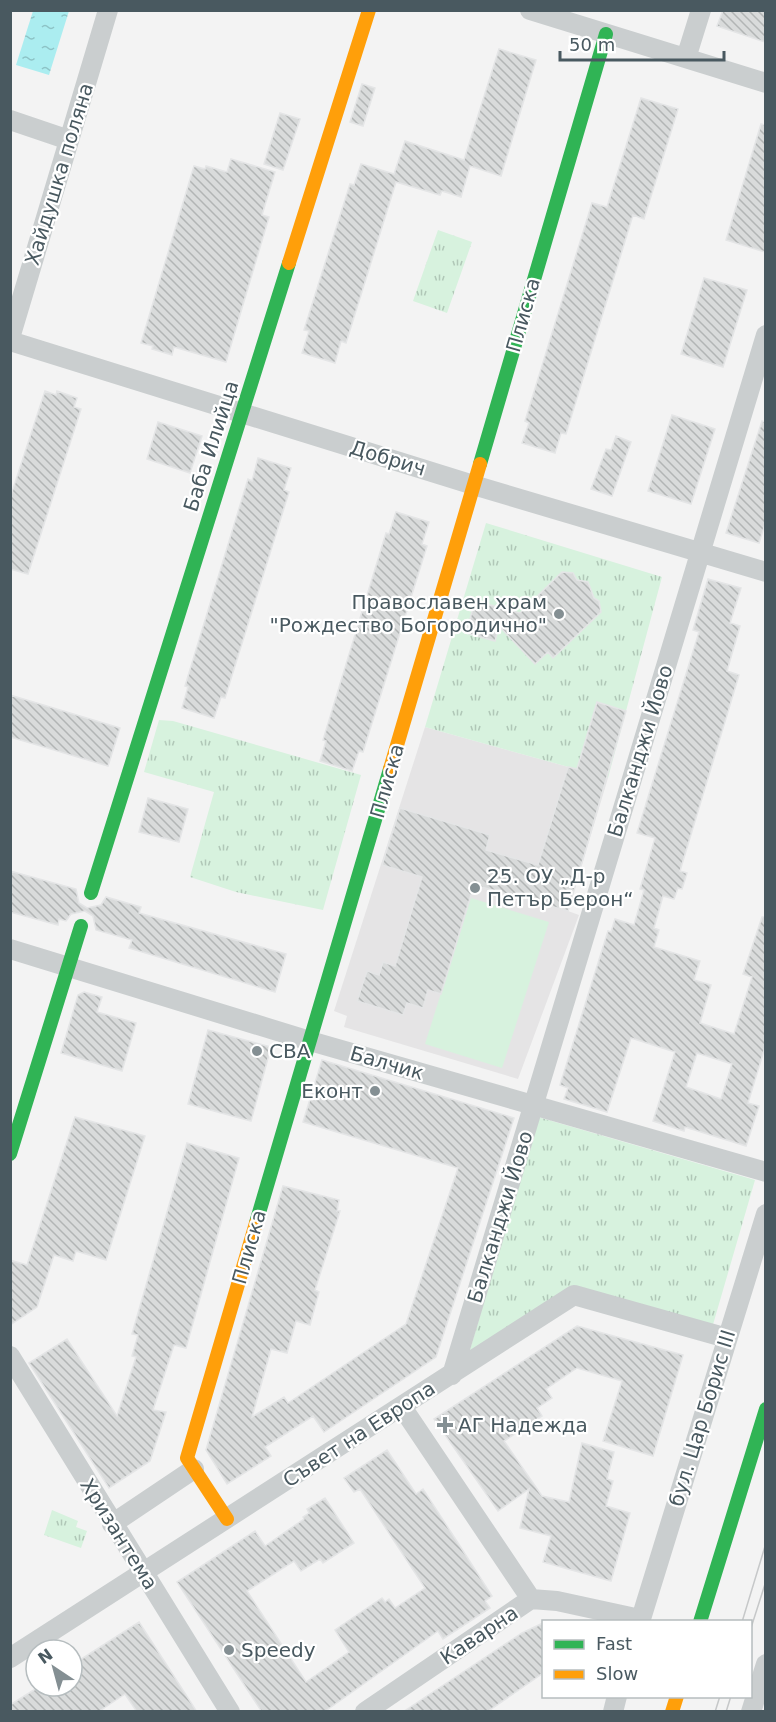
<svg xmlns="http://www.w3.org/2000/svg" width="776" height="1722" font-family="'DejaVu Sans',sans-serif">
<defs>
<pattern id="grass-tufts" width="24" height="20" patternUnits="userSpaceOnUse" patternTransform="scale(1.5)"><rect width="24" height="20" fill="#d7f2de"/><path d="M3 7l-1-3M5 7V3M7 7l1-3M15 17l-1-3M17 17v-4M19 17l1-3" fill="none" stroke="#b0c7b7"/></pattern>
<pattern id="water-ripples" width="26" height="14" patternUnits="userSpaceOnUse" patternTransform="scale(1.5)"><rect width="26" height="14" fill="#abedf0"/><path d="M2 4q2-2 4 0t4 0M15 11q2-2 4 0t4 0" fill="none" stroke="#8dc3c6"/></pattern>
<pattern id="building-back-hatch" width="6" height="6" patternUnits="userSpaceOnUse" patternTransform="scale(1.5)"><rect width="6" height="6" fill="#d9dbdb"/><path d="M-1 5l2 2M0 0l6 6M5-1l2 2" fill="none" stroke="#b2b5b5"/></pattern>
</defs>
<rect width="100%" height="100%" fill="#f3f3f3"/>
<path fill="#e5e4e5" d="M425 727 608 778 568 911 579 915 518 1079 344 1027 347 1016 334 1011Z"/>
<path fill="url(#grass-tufts)" d="M438 230 472 242 447 313 413 301Z
M486 523 662 577 608 778 425 727Z
M159 720 173 721 361 775 323 910 236 892 190 877 214 792 144 772Z
M538 1117 755 1180 712 1328 572 1287 469 1353Z
M52 1510 78 1521 76 1527 87 1531 81 1548 44 1535Z"/>
<path fill="#d7f2de" d="M471 898 549 922 502 1068 425 1044Z"/>
<path fill="url(#water-ripples)" d="M33 11H69L49 75 16 65Z"/>
<path fill="url(#building-back-hatch)" stroke="#e4e5e6" stroke-width="1.5" fill-rule="evenodd" d="M723 10H765V42L717 26Z
M499 49 536 60 501 176 470 166 461 197 442 191 440 195 396 182 346 343 341 341 335 363 302 353 309 331 304 330 350 184 354 185 361 164 394 174 405 141 464 160Z
M362 84 375 88 363 126 350 122Z
M641 98 678 109 644 219 633 215 566 434 561 433 555 453 522 443 529 423 525 421 592 203 607 207Z
M280 113 300 119 283 170 264 164Z
M761 124 765 125V252L726 240Z
M231 159 275 172 262 215 269 217 226 362 174 347 172 355 152 349 153 346 141 343 194 166 205 169 206 166 227 172Z
M704 278 747 290 723 367 681 354Z
M45 391 56 395 57 391 77 398 74 407 81 409 28 574 10 569V498Z
M672 415 715 429 691 504 648 491Z
M762 421 765 422V524L759 543 726 533Z
M158 422 202 436 190 473 147 459Z
M616 436 631 442 612 496 591 489 606 449 611 450Z
M258 458 291 468 284 490 289 492 225 698 221 697 214 718 182 708 188 687 185 686 248 479 252 481Z
M396 512 429 522 422 544 427 546 363 752 359 751 352 771 320 761 326 741 323 740 386 533 389 534Z
M562 572 573 573 577 580 588 582 594 598 599 601 601 612 553 658 548 652 535 664 499 626 495 641 466 633 475 601 520 613Z
M708 579 741 588 730 623 740 626 727 671 739 675 680 871 687 873 682 889 678 888 674 899 663 896 654 928 659 930 654 947 700 961 694 980 711 985 700 1023 734 1034 752 977 743 974 762 917H765V1047L748 1103 759 1106 746 1146 685 1127 684 1131 653 1121 675 1052 631 1038 607 1112 564 1099 568 1088 560 1085 608 931 611 932 615 919 634 925 644 890 640 889 655 838 637 833 699 632 693 630ZM697 1053 732 1064 721 1099 686 1087Z
M10 695 120 728 108 766 10 737Z
M597 702 626 711 568 911 474 885 441 994 428 990 423 1008 407 1003 403 1015 357 1001 367 971 379 975 383 962 395 966 422 877 382 865 400 808 490 835 486 850 538 865 568 767 577 769Z
M148 798 188 809 179 842 139 832Z
M10 871 76 889 79 903 87 908 101 905 106 897 141 907 139 913 286 954 275 992 129 948 132 940 96 930 93 916 85 911 71 914 66 921 59 919 58 925 10 912Z
M84 992 102 997 97 1012 136 1023 122 1071 61 1053 78 995Z
M208 1030 271 1047 251 1121 188 1104Z
M322 1060 514 1118 436 1357 324 1432 313 1416 265 1447 271 1456 227 1484 206 1450 283 1186 339 1200 337 1211H340L315 1290 319 1292 310 1325 296 1321 287 1353 271 1349 252 1417 284 1397 288 1403 406 1324 458 1168 303 1122Z
M75 1117 145 1136 106 1260 76 1251 73 1261 54 1255 37 1307 10 1325V1260L27 1265Z
M187 1143 239 1158 186 1348 174 1345 153 1410 166 1412 150 1461 109 1488 29 1363 67 1339 117 1416 136 1357 132 1356 138 1335 132 1334Z
M577 1326 683 1355 653 1456 603 1441 622 1381 577 1368 546 1389 552 1398 537 1408 542 1416 504 1441 542 1496 569 1502 582 1443 614 1452 607 1479 613 1481 606 1506 630 1513 611 1581 543 1562 551 1536 520 1528 529 1489 498 1511 434 1419Z
M387 1450 416 1494 423 1489 458 1543 492 1596 485 1601 490 1608 443 1639 438 1631 324 1712H262L177 1582 255 1531 265 1546 304 1519 303 1517 309 1513 307 1509 325 1498 354 1543 323 1563 320 1559 301 1571 294 1561 247 1591 306 1682 349 1652 335 1630 382 1598 385 1602 389 1599 395 1608 425 1588 360 1489 354 1492 344 1478Z
M139 1622 197 1712H137L125 1694 98 1712H10V1705L40 1686H72V1665Z
M543 1623V1673L487 1712H403L522 1633Z"/>
<g fill="none" stroke-linecap="round" stroke-linejoin="round">
<path stroke="#cacecf" stroke-width="20" d="M530 10 766 83
M686 58 701 10
M10 120 69 140
M10 338 108 10
M10 341 480 487 766 572
M10 949 310 1041 766 1172
M10 1356 230 1712
M452 1375 766 335
M402 1407 531 1599
M112 1524 194 1469
M640 1622 766 1214
M10 1658 574 1295 727 1338
M365 1712 531 1599 557 1601 640 1619
M613 1712 617 1696
M751 1712 766 1664"/>
<path stroke="#30b455" stroke-width="14" d="M480 464 606 34
M91 893 289 263
M10 1154 81 926
M256 1223 390 769
M700 1622 766 1409"/>
<path stroke="#ff9f0a" stroke-width="14" d="M289 263 369 10
M390 769 480 464
M227 1519 187 1458 256 1223
M672 1712 677 1696"/>
<path stroke="#c6c8c9" stroke-width="1.5" d="M742 1622 766 1543
M750 1631 766 1581
M715 1712 720 1696
M726 1712 731 1696"/>
</g>
<g fill="#848f93" stroke="#fff" stroke-width="2">
<circle cx="559" cy="614" r="6"/>
<circle cx="475" cy="888" r="6"/>
<circle cx="257" cy="1051" r="6"/>
<circle cx="375" cy="1091" r="6"/>
<path d="M442 1416h6v6h6v6h-6v6h-6v-6h-6v-6h6z"/>
<circle cx="229" cy="1650" r="6"/>
</g>
<g text-anchor="middle" stroke-width="4.5" stroke-linejoin="round" paint-order="stroke">
<g font-size="20" fill="#495960" stroke="#fff">
<text transform="translate(59 174) rotate(-73)" y="7">Хайдушка поляна</text>
<text transform="translate(523 315) rotate(-74)" y="7">Плиска</text>
<text transform="translate(211 446) rotate(-72)" y="7">Баба Илийца</text>
<text transform="translate(388 458) rotate(17)" y="7">Добрич</text>
<text transform="translate(640 751) rotate(-73)" y="7">Балканджи Йово</text>
<text transform="translate(387 781) rotate(-74)" y="7">Плиска</text>
<text transform="translate(387 1063) rotate(16)" y="7">Балчик</text>
<text transform="translate(500 1217) rotate(-73)" y="7">Балканджи Йово</text>
<text transform="translate(249 1247) rotate(-74)" y="7">Плиска</text>
<text transform="translate(702 1418) rotate(-73)" y="7">бул. Цар Борис III</text>
<text transform="translate(359 1434) rotate(-33)" y="7">Съвет на Европа</text>
<text transform="translate(119 1534) rotate(58)" y="7">Хризантема</text>
<text transform="translate(479 1635) rotate(-34)" y="7">Каварна</text>
</g>
<g font-size="20" fill="#495960" stroke="#fff" text-anchor="start">
<text x="547" y="609" text-anchor="end">Православен храм<tspan x="547" dy="23">"Рождество Богородично"</tspan></text>
<text x="487" y="883">25. ОУ „Д-р<tspan x="487" dy="23">Петър Берон“</tspan></text>
<text x="269" y="1058">CBA</text>
<text x="363" y="1098" text-anchor="end">Еконт</text>
<text x="458" y="1432">АГ Надежда</text>
<text x="241" y="1657">Speedy</text>
</g>
</g>
<rect width="776" height="1722" fill="none" stroke="#495960" stroke-width="24"/>
<rect x="542" y="1620" width="210" height="78" fill="#ffffff" stroke="#b6bdbf" stroke-width="1.5"/>
<rect x="554" y="1640" width="30" height="9" fill="#30b455" stroke="#b6bdbf" stroke-width="1.5"/>
<text x="596" y="1650" font-size="18" fill="#495960">Fast</text>
<rect x="554" y="1670" width="30" height="9" fill="#ff9f0a" stroke="#b6bdbf" stroke-width="1.5"/>
<text x="596" y="1680" font-size="18" fill="#495960">Slow</text>
<g transform="translate(54 1668) rotate(324)"><circle r="28" fill="#ffffff" stroke="#b6bdbf" stroke-width="1.5"/>
<path d="M0-4.5L10 22L0 15L-10 22Z" fill="#848f93"/>
<text y="-9" font-size="16" font-weight="bold" text-anchor="middle" fill="#495960">N</text>
</g>
<path d="M560 51v9h164v-9" fill="none" stroke="#495960" stroke-width="3"/>
<text x="569" y="51" font-size="18" fill="#495960" stroke="#ffffff" stroke-width="4.5" paint-order="stroke">50 m</text>
</svg>
